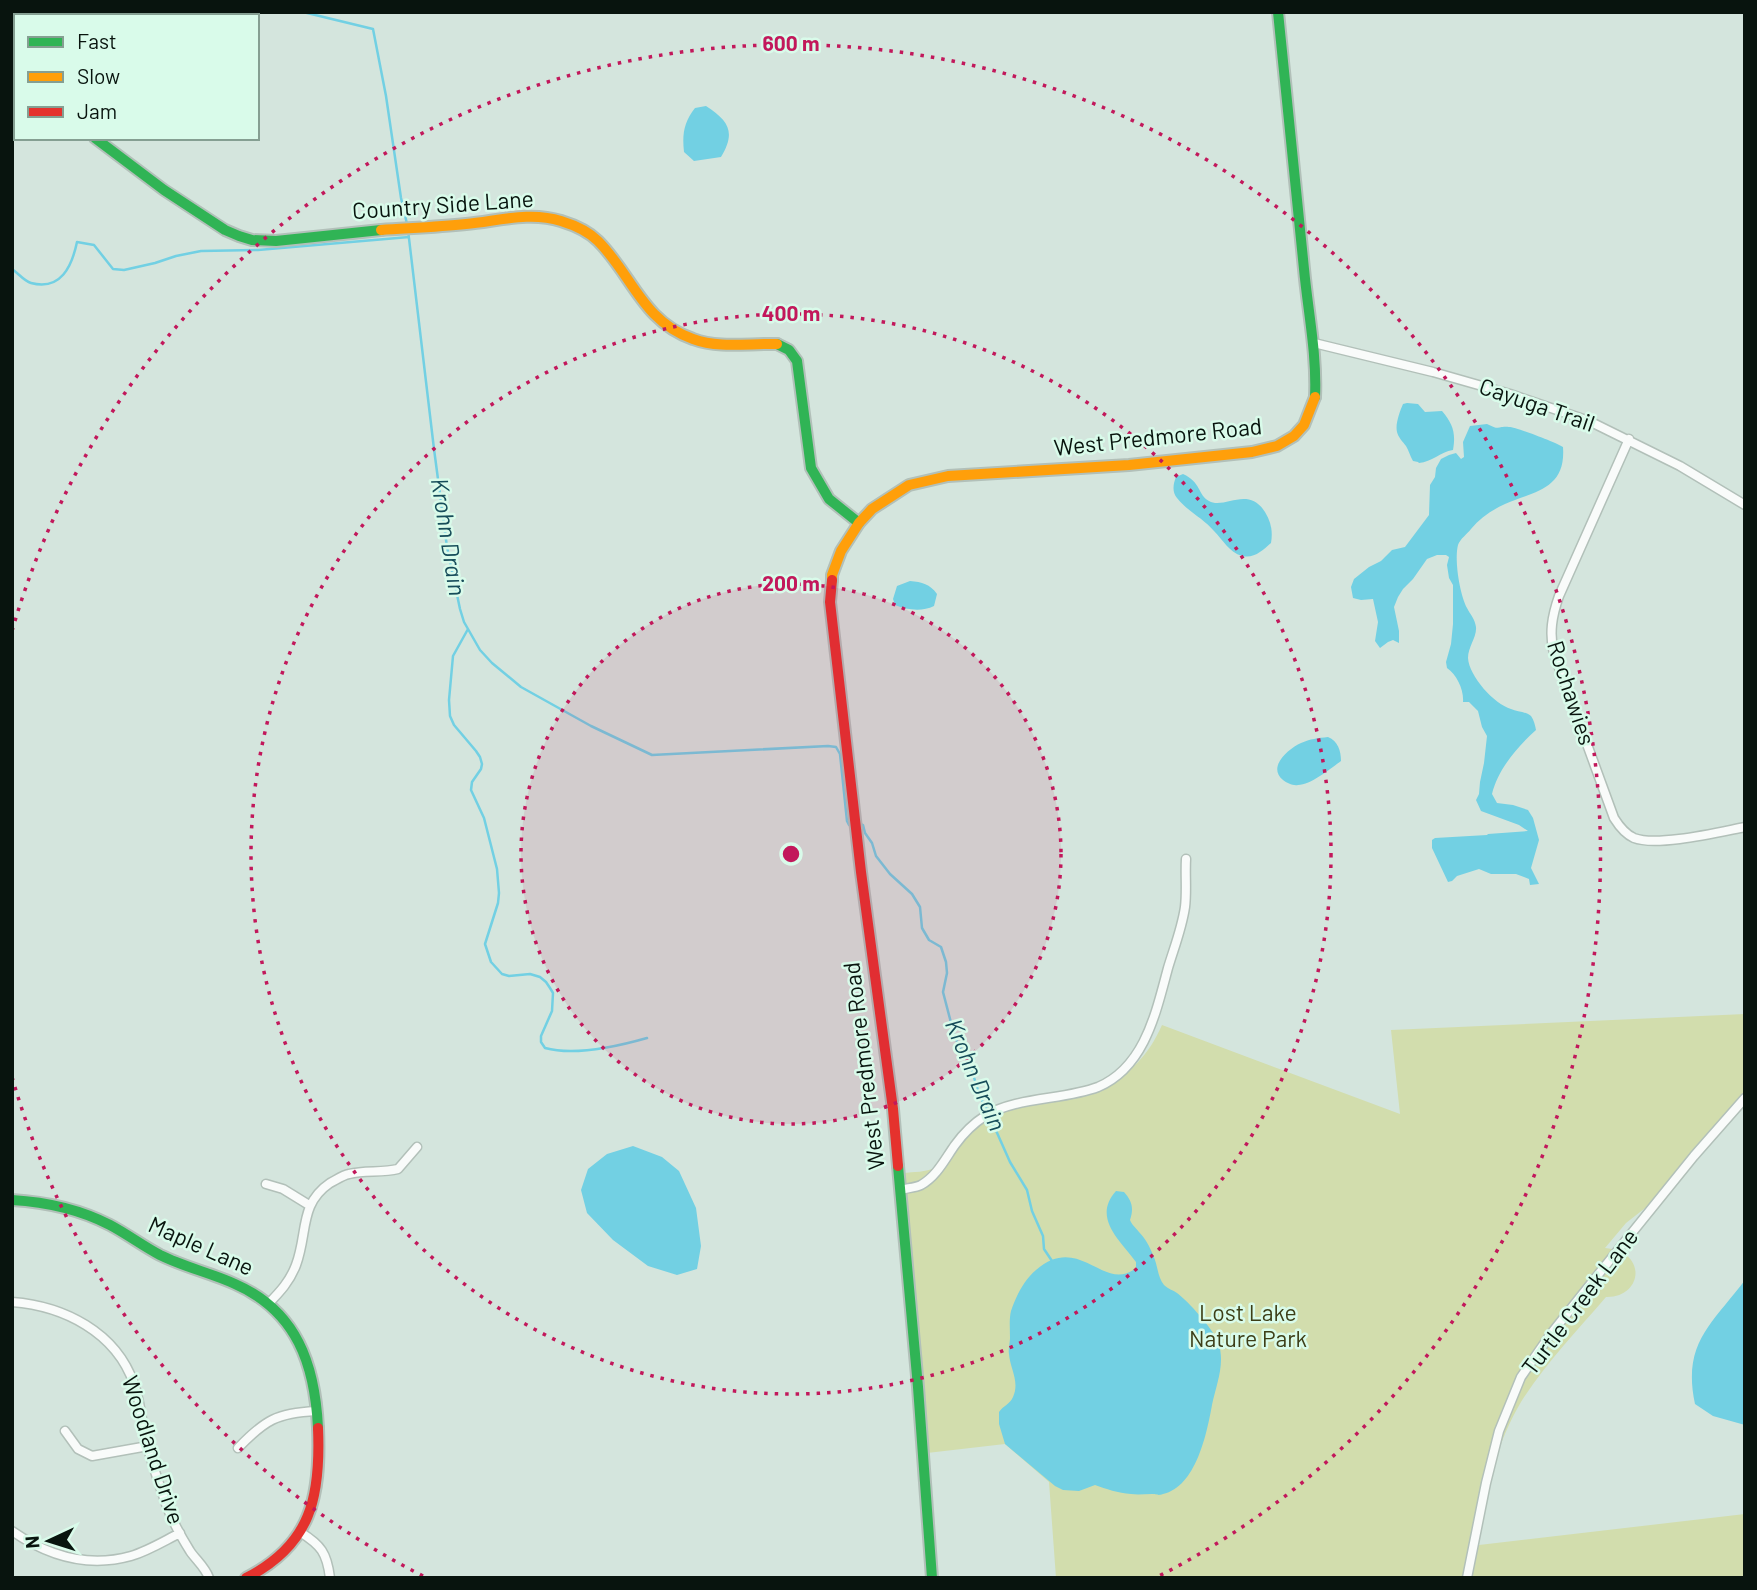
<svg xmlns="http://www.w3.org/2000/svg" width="1757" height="1590" font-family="Barlow,sans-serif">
<rect width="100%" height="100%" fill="#d4e5dd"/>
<path fill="#d2ddad" d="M1745 1014V1098L1658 1198 1626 1223 1605 1248C1648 1251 1643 1298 1606 1297 1577 1331 1545 1364 1521 1402 1495 1446 1484 1495 1479 1545L1745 1514V1578H1056L1049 1482 1005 1444 927 1453 903 1173C914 1172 926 1172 935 1168 950 1162 956 1150 966 1138 973 1128 983 1120 994 1113 1004 1107 1019 1106 1031 1104 1091 1090 1134 1088 1162 1025L1400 1114 1391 1030Z"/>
<path fill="#72d0e3" d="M706 106C729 121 736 132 721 157L694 161 684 152C682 134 684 122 695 108Z
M1407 403 1418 404 1425 412 1442 411C1453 424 1456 433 1453 450 1440 452 1432 462 1419 463L1418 462 1413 461C1410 456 1409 451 1406 446 1403 442 1398 437 1397 432 1395 424 1400 411 1403 404Z
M1487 424C1501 431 1496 426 1509 427 1516 427 1557 443 1563 447 1566 489 1536 491 1505 504 1492 510 1480 518 1471 529 1467 534 1460 539 1458 545 1454 560 1460 595 1467 608 1470 614 1475 619 1476 627 1477 637 1468 647 1468 658 1469 676 1494 704 1511 709 1517 712 1525 711 1531 716 1534 720 1535 725 1536 730 1518 746 1498 769 1492 794L1497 803 1513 805 1528 810 1533 818 1539 840 1531 868 1539 884 1530 885 1529 879 1516 874H1491L1479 869 1457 876 1452 881 1448 882 1432 848V840L1435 838 1487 835 1488 834 1528 831 1519 825 1481 811 1476 800 1479 794 1480 782 1484 763 1487 736 1482 727 1478 711 1469 702H1463C1464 690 1457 675 1447 668L1446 662 1451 644 1453 624V585L1449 578 1447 565 1449 557 1446 555H1437L1427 559 1413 579 1403 589 1398 597 1394 607 1399 631V643L1393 640 1388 642 1380 648 1375 641 1378 622 1373 599 1361 600 1353 598 1351 587 1354 579 1369 567 1381 561 1392 550 1405 547 1429 515 1430 485 1435 477 1436 468 1441 459 1449 455 1456 453 1461 459 1464 457 1463 442 1470 426Z
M1183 474C1201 482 1198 495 1209 501 1224 510 1248 485 1265 512 1271 522 1273 531 1271 543 1263 550 1254 559 1242 556 1229 552 1223 540 1214 531 1203 518 1187 511 1177 498 1172 492 1173 484 1176 477Z
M910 581C922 582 930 584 937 594L934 606C922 612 907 610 895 605L893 599 897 586Z
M1328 737C1338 741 1341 751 1341 761 1331 768 1311 785 1298 785 1293 786 1287 783 1283 780 1267 767 1288 749 1301 743 1310 739 1318 738 1328 737Z
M633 1146 662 1157 679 1171 696 1208 701 1246 697 1269 677 1275 648 1266 613 1240 587 1213 581 1190 588 1169 607 1154Z
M1116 1191 1124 1192C1132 1201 1134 1208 1130 1220 1132 1225 1135 1227 1139 1232 1145 1238 1150 1247 1153 1255 1158 1265 1157 1276 1164 1285 1168 1289 1173 1290 1177 1293 1188 1301 1214 1330 1218 1342 1226 1363 1216 1385 1212 1405 1207 1433 1196 1487 1163 1494 1157 1496 1158 1494 1152 1494 1145 1494 1138 1495 1131 1494 1118 1493 1106 1489 1095 1485L1079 1491 1063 1490 1055 1486 1005 1444 999 1424V1412C1003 1406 1010 1404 1013 1397 1020 1381 1010 1369 1009 1354 1008 1349 1010 1343 1010 1338 1010 1329 1009 1319 1011 1311 1016 1296 1024 1280 1036 1270 1080 1232 1104 1294 1136 1268V1262C1120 1240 1092 1218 1116 1191Z
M1745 1280V1425L1713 1416 1695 1404C1682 1343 1712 1324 1745 1280Z"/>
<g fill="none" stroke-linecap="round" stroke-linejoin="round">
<path stroke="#72d0e3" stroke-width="2.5" d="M303 12 373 29 386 96 401 198 407 224
M408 230 434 449 447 547 460 609 464 622 480 650 492 663 521 687 591 726 652 755 828 746 836 747 840 754 847 821 849 825
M12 269C18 273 24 281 31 283 61 291 72 266 77 242L94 245 113 269 124 270 155 263 176 256 201 251 258 250 409 237
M468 629 453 656 449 700 450 716 454 725 476 751 480 757 482 764 481 769 472 782 471 790 484 818 497 869 499 893 498 903 485 944 491 962 502 974 509 976 530 974 540 977 546 982 550 988 553 993 552 1011 541 1036V1042L545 1048C574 1056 619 1046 647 1038
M861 824 863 825 865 833 872 843 876 856 890 874 912 894 920 907 922 928 929 940 941 947 946 962 947 973 943 992 955 1038 969 1061 980 1097 988 1111
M990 1117 1010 1162 1027 1190 1032 1211 1043 1236 1044 1249 1052 1261"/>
<g stroke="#b2c0b9" stroke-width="11">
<path id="street" d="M37 14 39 16
M1314 343 1433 372 1510 394 1589 421 1680 466 1745 505
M1629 439 1559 596C1552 616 1549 633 1554 654L1614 818C1619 826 1625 834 1634 838 1657 847 1719 832 1745 827
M266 1184 283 1189 309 1205
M900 1190C906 1188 915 1188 921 1185 937 1176 945 1159 955 1145 963 1134 974 1123 985 1116 1015 1097 1064 1100 1098 1087 1145 1067 1156 1012 1168 968 1174 948 1182 928 1185 907 1187 891 1185 875 1186 859
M12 1302C64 1306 116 1332 134 1384 140 1401 142 1419 145 1437 150 1457 157 1478 164 1498 170 1517 180 1535 190 1551 196 1560 205 1567 209 1578
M268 1304C280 1292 290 1281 296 1265 308 1233 299 1204 330 1183 336 1180 343 1175 349 1174 365 1170 382 1173 398 1169L417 1147
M65 1431 78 1449 92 1456 148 1446
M238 1448C265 1420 277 1413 316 1411
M12 1531C48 1556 88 1568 131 1556 148 1551 164 1541 180 1533
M300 1532C321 1545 327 1553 330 1578
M1467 1578 1486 1483 1499 1431 1521 1377 1550 1335 1593 1281 1694 1156 1745 1098"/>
</g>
<g stroke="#b2c0b9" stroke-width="14">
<path id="fast" d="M1278 12C1287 98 1295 183 1304 269 1308 312 1317 354 1315 397
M95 138 164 190 225 230 239 236 252 240 276 241 381 230
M777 344 789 350 797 361 811 468 829 499 859 523
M898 1166 918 1387 932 1578
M12 1200C46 1202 79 1209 110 1225 127 1234 143 1246 160 1255 184 1267 211 1273 235 1284 297 1311 315 1365 318 1428"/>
</g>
<g stroke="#b2c0b9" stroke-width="14">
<path id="slow" d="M381 230C410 228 438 227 466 224 498 221 530 211 561 221 574 225 589 232 598 241 632 275 643 322 693 339 720 349 749 343 777 344
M832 580V575L841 551 859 523 872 509 909 485 948 476 1129 465 1252 452 1277 446 1294 436 1304 425 1315 397"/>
</g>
<g stroke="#b2c0b9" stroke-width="14">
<path id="jam" d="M832 580 830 602 861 872 893 1109 898 1166
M246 1578C311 1545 321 1497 318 1428"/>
</g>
<use href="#street" stroke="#f9fbfa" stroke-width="8"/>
<use href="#fast" stroke="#30b455" stroke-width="10"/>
<use href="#slow" stroke="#ff9f0a" stroke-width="10"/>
<use href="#jam" stroke="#e5322d" stroke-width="10"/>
</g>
<circle cx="791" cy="854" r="270" fill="#c2185b" fill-opacity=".12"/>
<g fill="none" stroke="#c2185b" stroke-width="3.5" stroke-dasharray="3.5 7">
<circle cx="791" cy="854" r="270"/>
<circle cx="791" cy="854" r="540"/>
<path d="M423 1576A810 810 0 0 1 12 1077M12 631A810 810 0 1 1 1159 1576"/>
</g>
<g text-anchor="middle" stroke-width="5" stroke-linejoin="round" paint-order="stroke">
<g font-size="23" fill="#08140e" stroke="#d9fbea">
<text transform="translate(443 205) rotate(-4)" y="8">Country Side Lane</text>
<text transform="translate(1537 405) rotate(19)" y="8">Cayuga Trail</text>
<text transform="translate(1158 437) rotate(-6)" y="8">West Predmore Road</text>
<text transform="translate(1571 693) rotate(72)" y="8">Rochawies</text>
<text transform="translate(864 1066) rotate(-97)" y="8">West Predmore Road</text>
<text transform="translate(201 1246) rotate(24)" y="8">Maple Lane</text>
<text transform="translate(1580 1302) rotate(-53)" y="8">Turtle Creek Lane</text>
<text transform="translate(153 1450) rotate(72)" y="8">Woodland Drive</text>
</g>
<g font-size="23" fill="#3d3e17" stroke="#d9fbea">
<text x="1248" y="1321">Lost Lake<tspan x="1248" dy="26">Nature Park</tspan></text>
</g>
<g font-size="24" font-style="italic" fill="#164c59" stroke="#d9fbea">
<text transform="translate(448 537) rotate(81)" y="8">Krohn Drain</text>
<text transform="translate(975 1075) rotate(67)" y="8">Krohn Drain</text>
</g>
</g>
<circle cx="791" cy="854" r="10" fill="#c2185b" stroke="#d9fbea" stroke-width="3.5"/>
<g font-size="21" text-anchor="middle" font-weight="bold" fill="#c2185b" stroke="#d9fbea" stroke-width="5" stroke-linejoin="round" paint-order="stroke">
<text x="791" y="51">600 m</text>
<text x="791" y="321">400 m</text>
<text x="791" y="591">200 m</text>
</g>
<rect width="1757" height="1590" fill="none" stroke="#08140e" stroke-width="28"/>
<rect x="14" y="14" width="245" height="126" fill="#d9fbea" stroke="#859f92" stroke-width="2"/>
<rect x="28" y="37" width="35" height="10" fill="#30b455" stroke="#859f92" stroke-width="2"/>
<text x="77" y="49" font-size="21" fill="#08140e">Fast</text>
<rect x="28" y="72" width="35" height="10" fill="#ff9f0a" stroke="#859f92" stroke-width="2"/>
<text x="77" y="84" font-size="21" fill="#08140e">Slow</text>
<rect x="28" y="107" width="35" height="10" fill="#e5322d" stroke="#859f92" stroke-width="2"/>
<text x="77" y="119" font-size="21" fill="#08140e">Jam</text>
<g transform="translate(49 1541) rotate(266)" stroke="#d9fbea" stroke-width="5" paint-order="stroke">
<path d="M0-5L12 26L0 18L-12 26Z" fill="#08140e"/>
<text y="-10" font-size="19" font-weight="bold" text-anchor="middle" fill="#08140e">N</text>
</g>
</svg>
